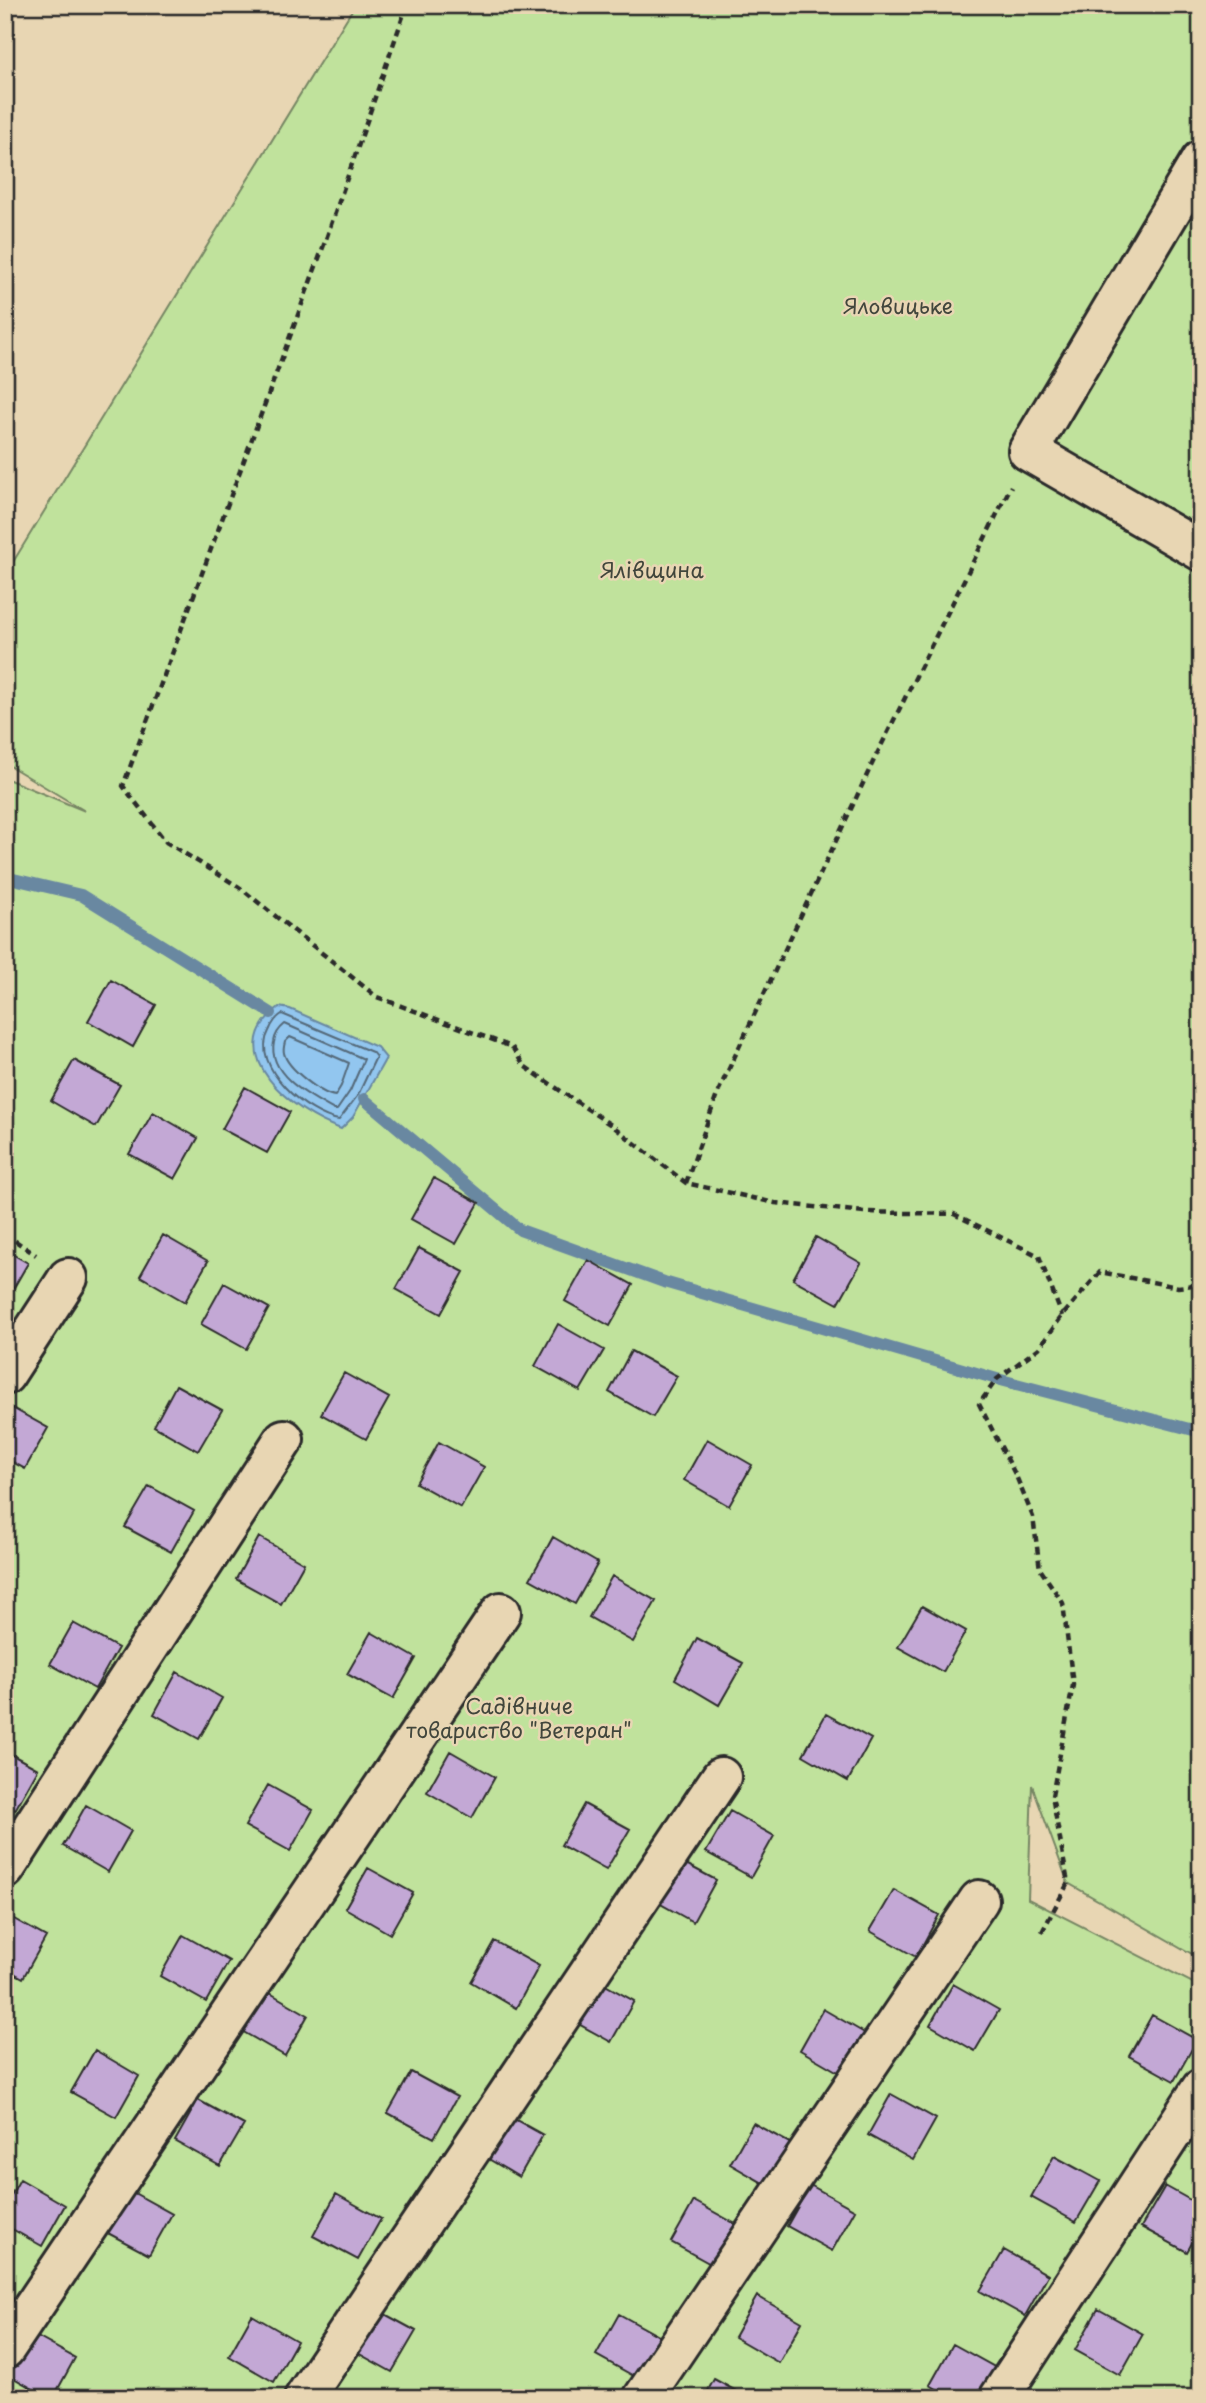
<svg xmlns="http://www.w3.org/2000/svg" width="1206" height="2403" font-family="'Playpen Sans',sans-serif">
<rect width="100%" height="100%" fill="#e8d6b3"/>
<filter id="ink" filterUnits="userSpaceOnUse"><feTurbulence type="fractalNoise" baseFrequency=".0143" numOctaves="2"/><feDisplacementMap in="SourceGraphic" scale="14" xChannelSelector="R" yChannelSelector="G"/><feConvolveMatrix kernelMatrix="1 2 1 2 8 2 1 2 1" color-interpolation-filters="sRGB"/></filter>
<g filter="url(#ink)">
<path fill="#c0e29c" stroke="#768664" stroke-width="2" d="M355 5H1201V1959L1068 1883 1032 1785 1028 1899 1201 1987V2398H5V778L85 811 5 763V575Z"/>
<path fill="#92c6ef" stroke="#6988a1" stroke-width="2" d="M279 1007 290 1009 377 1047 386 1058 353 1117 341 1129C294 1113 218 1054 279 1007Z"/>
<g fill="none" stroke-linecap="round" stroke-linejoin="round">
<path stroke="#546979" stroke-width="2" d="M282 1014 372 1052 376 1057 358 1095 339 1120C309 1116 249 1067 269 1031 272 1024 275 1018 282 1014Z
M285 1024 364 1059 350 1091 337 1110H334C311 1097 267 1075 274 1042 275 1035 280 1028 285 1024Z
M290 1037 349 1063 341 1086 335 1096C321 1094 287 1068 284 1053 283 1049 284 1046 285 1042Z"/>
<path stroke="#6988a1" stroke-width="12" d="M5 877 81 895 271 1013
M364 1099 520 1230 664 1282 997 1379 1201 1432"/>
</g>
<path fill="#c3a8d5" stroke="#2b2b2b" stroke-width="2" d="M111 980 156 1005 133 1047 88 1021Z
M74 1060 120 1085 96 1127 51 1101Z
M245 1087 290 1112 267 1153 222 1129Z
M153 1112 198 1138 175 1179 129 1154Z
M434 1178 479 1203 456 1244 411 1219Z
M163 1235 208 1261 185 1302 140 1276Z
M816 1237 861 1263 838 1304 793 1279Z
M419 1248 464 1272 441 1314 396 1289Z
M5 1250 28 1263 5 1303Z
M588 1260 633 1285 610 1326 565 1301Z
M224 1283 269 1308 246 1349 201 1324Z
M558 1324 604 1350 580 1391 535 1366Z
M631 1351 677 1376 653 1417 609 1392Z
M344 1373 389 1398 366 1439 321 1414Z
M176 1385 222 1410 198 1451 154 1426Z
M5 1404 48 1428 25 1469 5 1458Z
M707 1439 752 1465 729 1506 684 1480Z
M439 1442 484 1467 461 1508 416 1483Z
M149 1486 194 1511 171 1552 125 1527Z
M259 1537 304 1563 281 1604 236 1579Z
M553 1537 598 1563 575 1604 530 1579Z
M612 1576 656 1601 633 1642 589 1617Z
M922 1606 966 1631 943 1672 898 1647Z
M73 1623 118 1648 95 1689 50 1664Z
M371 1632 416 1658 393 1699 347 1674Z
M697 1638 743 1663 719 1705 675 1679Z
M177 1672 222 1698 199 1739 154 1714Z
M826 1714 871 1739 848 1781 803 1755Z
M5 1751 38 1769 15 1810 5 1805Z
M450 1751 495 1777 472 1818 427 1792Z
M268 1785 313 1810 290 1851 245 1826Z
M584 1804 630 1829 606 1870 561 1845Z
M86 1805 131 1831 108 1872 63 1846Z
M730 1811 774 1836 751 1877 706 1852Z
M671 1856 716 1880 693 1922 648 1897Z
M368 1868 413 1893 390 1934 345 1908Z
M894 1890 939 1915 916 1957 870 1931Z
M5 1914 46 1937 23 1978 5 1968Z
M183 1935 229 1961 206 2002 160 1976Z
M494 1941 539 1966 516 2008 471 1982Z
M589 1976 634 2001 611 2042 566 2017Z
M953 1984 999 2010 975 2051 930 2025Z
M263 1989 308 2015 285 2056 240 2030Z
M823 2009 868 2035 845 2076 800 2050Z
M1152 2015 1197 2040 1174 2081 1129 2056Z
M95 2050 139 2076 116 2117 71 2092Z
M411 2072 457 2097 434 2138 388 2113Z
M891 2094 936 2119 913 2160 868 2135Z
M198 2100 244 2125 220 2166 175 2141Z
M498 2110 543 2135 519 2177 475 2151Z
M753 2123 799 2148 775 2190 730 2164Z
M1054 2156 1100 2181 1076 2222 1031 2197Z
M20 2179 65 2205 42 2246 5 2225V2206Z
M810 2185 855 2210 832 2251 787 2226Z
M1165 2186 1201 2206V2227L1187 2252 1141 2227Z
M127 2189 172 2214 149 2255 104 2231Z
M336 2194 381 2219 358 2260 313 2236Z
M694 2201 739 2226 716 2267 671 2242Z
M1004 2250 1048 2275 1025 2316 980 2291Z
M757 2296 802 2322 779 2363 734 2337Z
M370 2306 416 2331 392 2372 347 2347Z
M1098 2309 1143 2334 1120 2375 1075 2350Z
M619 2314 664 2339 641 2380 596 2355Z
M252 2315 297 2341 274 2382 229 2356Z
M30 2333 75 2358 53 2398H49L7 2374Z
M953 2344 998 2369 982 2398H952L930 2385Z
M714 2379 749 2398H704Z"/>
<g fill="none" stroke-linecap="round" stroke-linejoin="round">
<g stroke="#2b2b2b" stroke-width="44">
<path id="minor" d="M1201 160 1028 451 1201 551
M5 1375 68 1278
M5 1869 284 1439
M5 2349 501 1612
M304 2398 721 1777
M643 2398 979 1900
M999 2398 1201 2089"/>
</g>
<path stroke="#2b2b2b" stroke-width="4.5" stroke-dasharray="7 5" stroke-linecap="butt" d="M407 5 325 242 123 786 166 842 239 887 377 997 512 1047 524 1066 614 1127 686 1183 775 1203 864 1212 954 1214 1039 1256 1062 1316
M686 1183 718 1092 873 762 1011 486
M5 1234 36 1255
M1042 1932 1068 1883 1052 1796 1073 1685 1063 1603 1040 1569 1033 1517 1016 1476 979 1404 997 1379 1039 1348 1062 1316 1100 1272 1178 1287 1201 1284"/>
<use href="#minor" stroke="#e8d6b3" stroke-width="38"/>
</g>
</g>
<g text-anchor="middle" stroke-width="5" stroke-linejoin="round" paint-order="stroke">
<g font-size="21" fill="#41463c" stroke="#e8d6b3">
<text x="898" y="314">Яловицьке</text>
<text x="652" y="578">Ялівщина</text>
<text x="519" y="1714">Садівниче<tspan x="519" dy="24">товариство "Ветеран"</tspan></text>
</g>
</g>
<rect width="1206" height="2403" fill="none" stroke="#e8d6b3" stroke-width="28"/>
<rect x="14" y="14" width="1178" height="2375" fill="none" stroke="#2b2b2b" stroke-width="2.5" filter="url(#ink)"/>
</svg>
